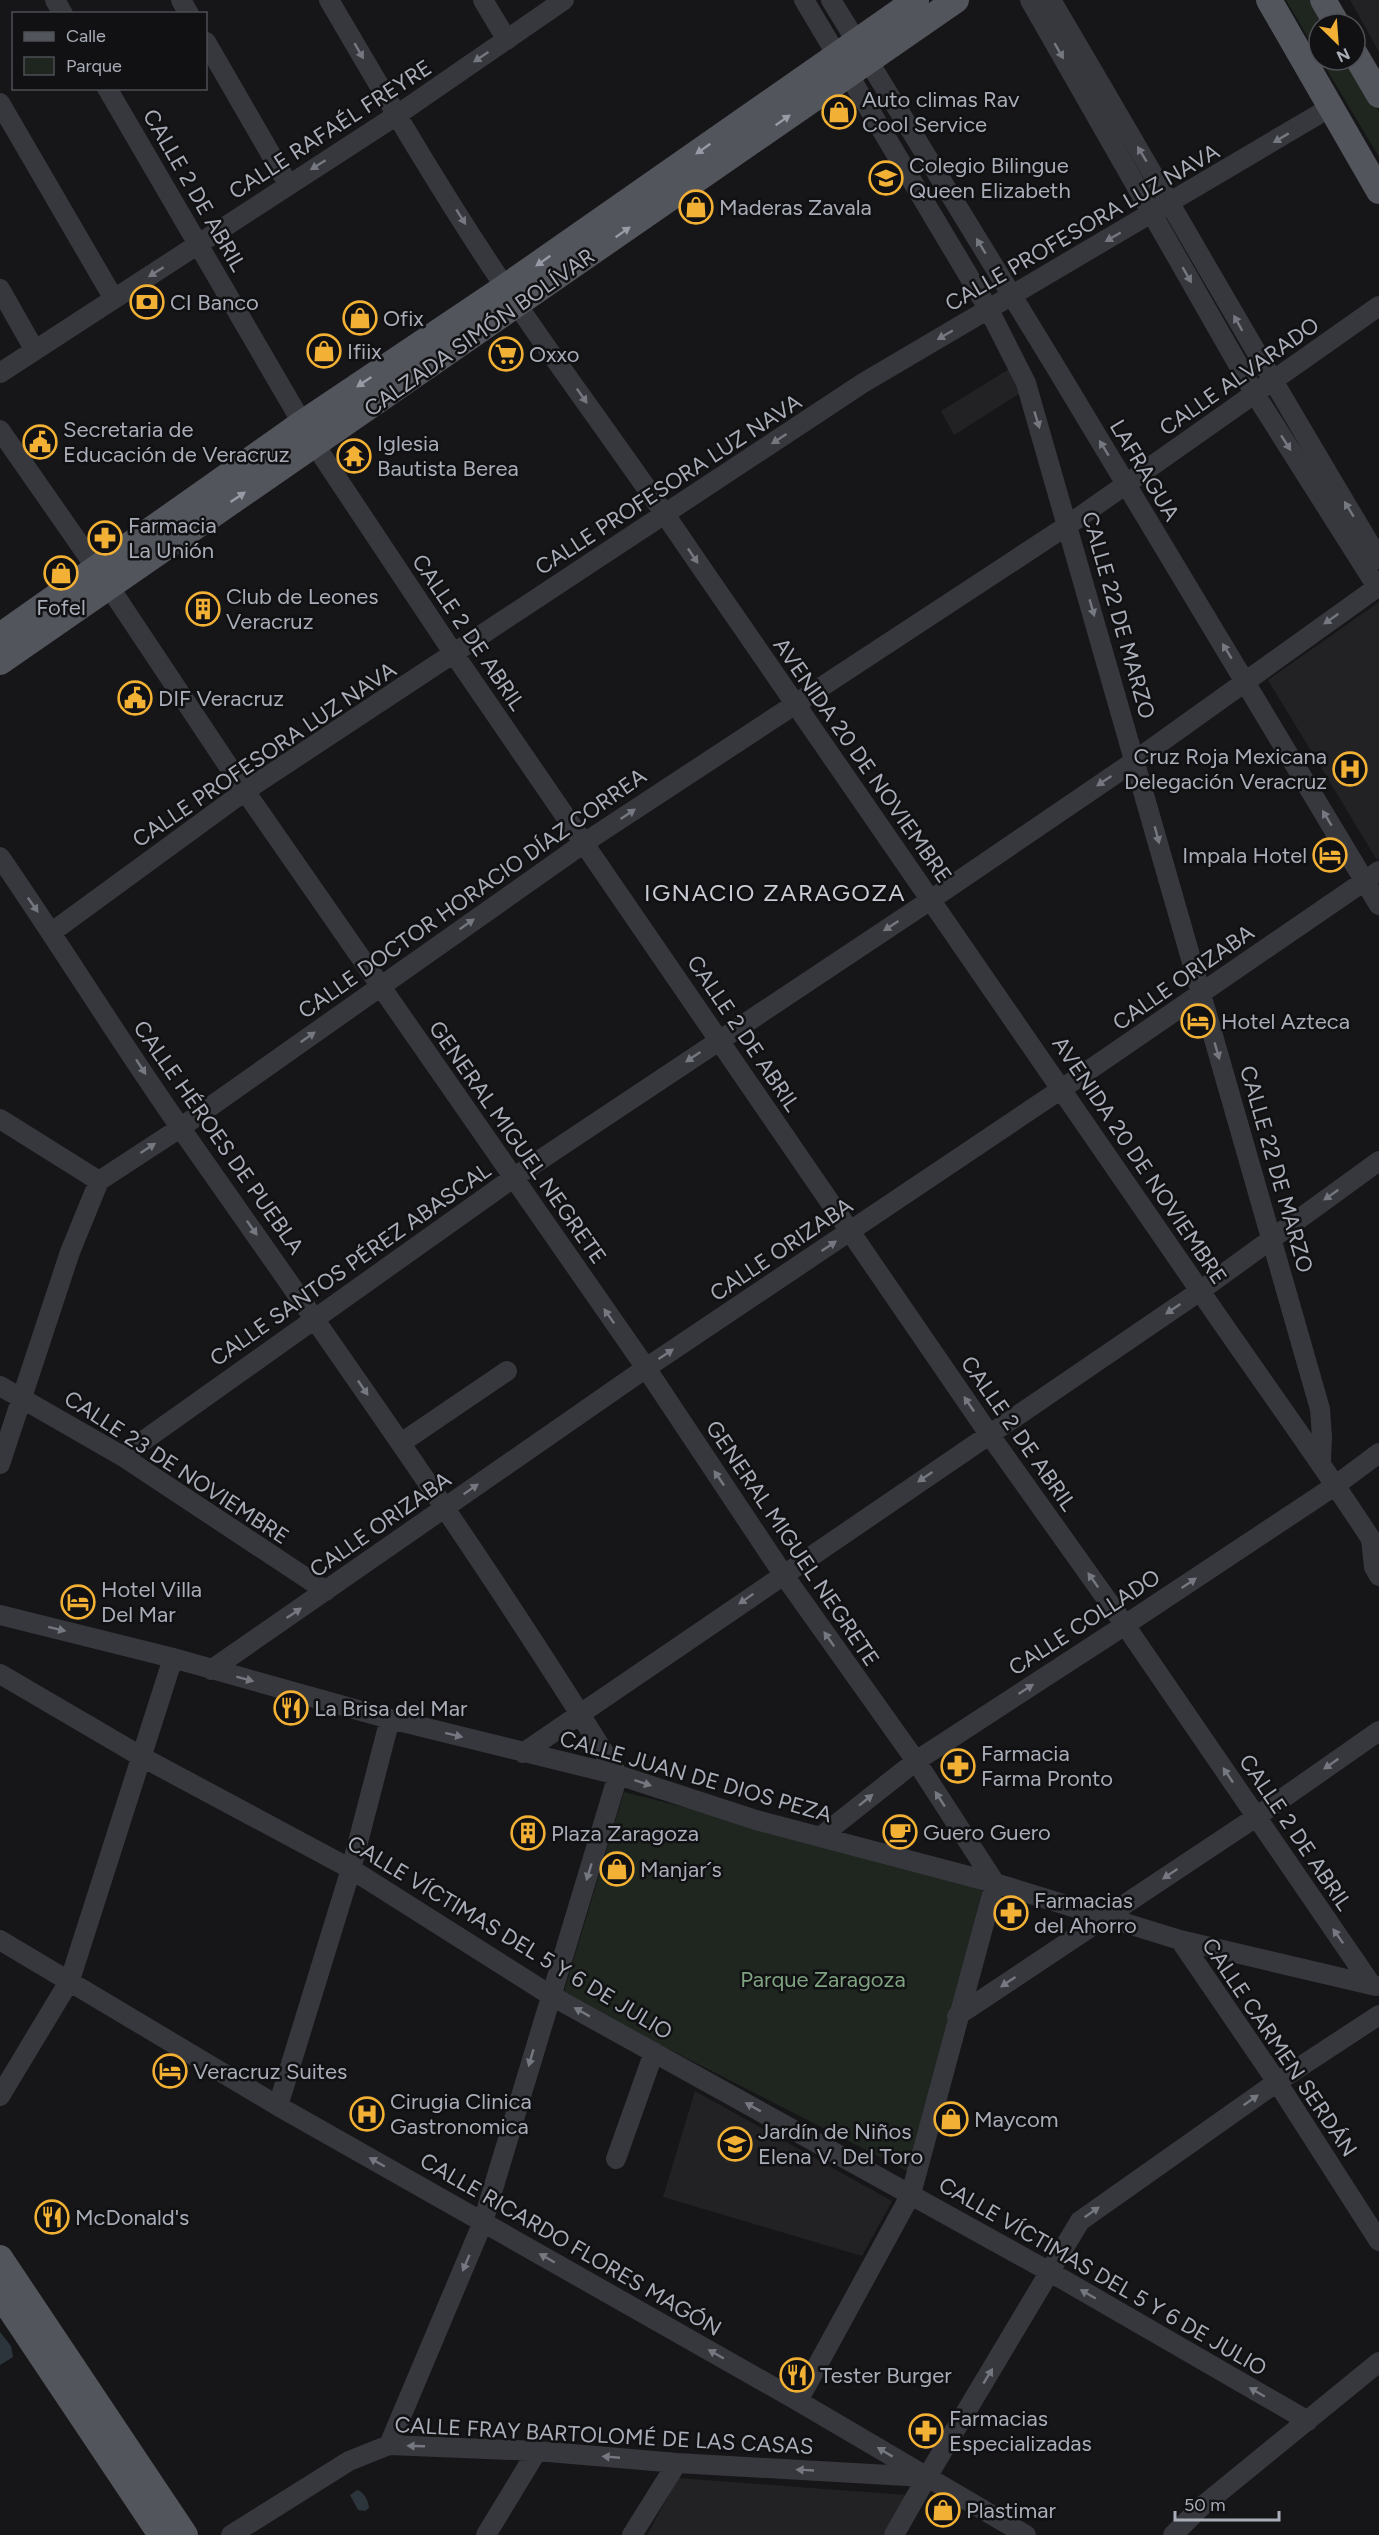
<svg xmlns="http://www.w3.org/2000/svg" width="1379" height="2535" font-family="Figtree,sans-serif">
<rect width="100%" height="100%" fill="#161618"/>
<path fill="#222225" d="M1350 0H1379V52Z
M1009 369 1022 392 954 435 941 411Z
M1379 602V858L1377 860 1268 680Z
M695 2091 892 2201 862 2256 663 2197Z
M678 2478 906 2495 884 2535H647Z"/>
<path fill="#1e261f" d="M1286 0H1315L1329 24H1319V56Z
M1321 60H1350L1379 111V157Z
M624 1792 984 1883 911 2173 563 1995Z"/>
<path fill="#2c353c" d="M0 2332 11 2346 13 2357 0 2365Z
M357 2490C364 2492 368 2500 369 2508L365 2511 358 2510 350 2495Z"/>
<g fill="none" stroke-linecap="round" stroke-linejoin="round">
<path stroke="#37383d" stroke-width="20" d="M55 0 63 14
M181 0 189 14
M329 0C386 97 442 194 505 287 557 364 613 439 666 516 842 773 1021 1028 1196 1285 1254 1370 1315 1453 1371 1539L1379 1546
M483 0 507 40
M804 0 989 310 1026 383 1320 1409 1322 1437 1321 1461
M831 0 1055 366 1379 905
M1030 0 1255 394 1377 587
M1051 0C1161 186 1267 374 1379 559
M206 42 288 184
M107 88 315 445 454 654 989 1434 1125 1625 1371 1984
M0 103 114 299
M0 289 34 349
M0 373 397 115 564 0
M0 430 108 585 245 791 646 1368 783 1574 916 1761 995 1883 911 2194 798 2401
M0 857C62 947 119 1040 182 1130 331 1343 482 1554 618 1775L483 2222 389 2445
M52 932 245 791 863 383 1331 107
M0 1119 99 1181
M0 1386 122 1456 326 1591
M401 1443 507 1371
M122 1456 513 1178 932 899 1136 760 1379 586
M0 1464 70 1252 99 1181 180 1128 584 843 1068 525 1379 306
M1371 1539 1374 1567 1379 1576
M0 1615 173 1658 390 1719 618 1775 756 1820 995 1883 1180 1940 1376 1986
M211 1670 646 1368 1063 1088 1379 871
M0 1674 142 1757 351 1869 550 1995 1050 2272 1308 2421
M523 1753 1200 1291 1379 1161
M820 1837 916 1761 1125 1625 1336 1485 1379 1453
M0 1940 278 2106 798 2401 1026 2535
M1180 1940 1277 2082 1379 2241
M957 2016 1256 1817 1379 1731
M0 2096 70 1980 173 1658
M278 2106 351 1869 390 1719
M616 2159 654 2052
M231 2535 349 2461 389 2445 537 2451 677 2463 924 2477
M486 2535 537 2451
M632 2535 677 2463
M894 2535 927 2477 1080 2221 1277 2082 1379 2015
M1173 2535 1200 2508 1379 2362"/>
<path stroke="#53555c" stroke-width="26" d="M1269 0 1379 191
M1323 0 1337 24
M1355 54 1379 95
M0 636 301 424 505 287 916 0
M0 662 956 0
M0 2258 185 2535
M0 2294 161 2535"/>
</g>
<defs><path id="oneway-solid" d="M-6-.8H1V-3.2L6.5 0L1 3.2V.8H-6Z" transform="scale(1.5)"/></defs>
<g fill="#757881">
<use href="#oneway-solid" transform="translate(359 51) rotate(60)"/>
<use href="#oneway-solid" transform="translate(1059 51) rotate(60)"/>
<use href="#oneway-solid" transform="translate(481 57) rotate(146)"/>
<use href="#oneway-solid" transform="translate(1281 138) rotate(149)"/>
<use href="#oneway-solid" transform="translate(1142 154) rotate(-121)"/>
<use href="#oneway-solid" transform="translate(318 165) rotate(148)"/>
<use href="#oneway-solid" transform="translate(461 217) rotate(58)"/>
<use href="#oneway-solid" transform="translate(1113 237) rotate(150)"/>
<use href="#oneway-solid" transform="translate(981 246) rotate(-121)"/>
<use href="#oneway-solid" transform="translate(156 272) rotate(148)"/>
<use href="#oneway-solid" transform="translate(1187 275) rotate(60)"/>
<use href="#oneway-solid" transform="translate(1238 323) rotate(-119)"/>
<use href="#oneway-solid" transform="translate(945 335) rotate(150)"/>
<use href="#oneway-solid" transform="translate(582 396) rotate(55)"/>
<use href="#oneway-solid" transform="translate(1037 420) rotate(73)"/>
<use href="#oneway-solid" transform="translate(779 439) rotate(147)"/>
<use href="#oneway-solid" transform="translate(1286 443) rotate(57)"/>
<use href="#oneway-solid" transform="translate(1104 448) rotate(-121)"/>
<use href="#oneway-solid" transform="translate(1349 509) rotate(-121)"/>
<use href="#oneway-solid" transform="translate(693 556) rotate(56)"/>
<use href="#oneway-solid" transform="translate(1092 608) rotate(74)"/>
<use href="#oneway-solid" transform="translate(1331 619) rotate(145)"/>
<use href="#oneway-solid" transform="translate(1227 651) rotate(-121)"/>
<use href="#oneway-solid" transform="translate(1104 781) rotate(146)"/>
<use href="#oneway-solid" transform="translate(628 814) rotate(-34)"/>
<use href="#oneway-solid" transform="translate(1327 818) rotate(-121)"/>
<use href="#oneway-solid" transform="translate(1157 835) rotate(75)"/>
<use href="#oneway-solid" transform="translate(33 905) rotate(55)"/>
<use href="#oneway-solid" transform="translate(467 924) rotate(-35)"/>
<use href="#oneway-solid" transform="translate(891 926) rotate(147)"/>
<use href="#oneway-solid" transform="translate(308 1037) rotate(-35)"/>
<use href="#oneway-solid" transform="translate(1217 1051) rotate(74)"/>
<use href="#oneway-solid" transform="translate(693 1057) rotate(146)"/>
<use href="#oneway-solid" transform="translate(141 1067) rotate(57)"/>
<use href="#oneway-solid" transform="translate(148 1148) rotate(-33)"/>
<use href="#oneway-solid" transform="translate(1331 1195) rotate(145)"/>
<use href="#oneway-solid" transform="translate(252 1228) rotate(55)"/>
<use href="#oneway-solid" transform="translate(829 1246) rotate(-34)"/>
<use href="#oneway-solid" transform="translate(1173 1309) rotate(146)"/>
<use href="#oneway-solid" transform="translate(609 1316) rotate(-125)"/>
<use href="#oneway-solid" transform="translate(666 1354) rotate(-34)"/>
<use href="#oneway-solid" transform="translate(363 1388) rotate(56)"/>
<use href="#oneway-solid" transform="translate(969 1404) rotate(-124)"/>
<use href="#oneway-solid" transform="translate(925 1477) rotate(146)"/>
<use href="#oneway-solid" transform="translate(719 1478) rotate(-124)"/>
<use href="#oneway-solid" transform="translate(471 1489) rotate(-35)"/>
<use href="#oneway-solid" transform="translate(1093 1580) rotate(-125)"/>
<use href="#oneway-solid" transform="translate(1189 1583) rotate(-34)"/>
<use href="#oneway-solid" transform="translate(746 1599) rotate(145)"/>
<use href="#oneway-solid" transform="translate(294 1613) rotate(-34)"/>
<use href="#oneway-solid" transform="translate(57 1629) rotate(14)"/>
<use href="#oneway-solid" transform="translate(829 1639) rotate(-125)"/>
<use href="#oneway-solid" transform="translate(245 1679) rotate(15)"/>
<use href="#oneway-solid" transform="translate(1026 1689) rotate(-33)"/>
<use href="#oneway-solid" transform="translate(454 1735) rotate(14)"/>
<use href="#oneway-solid" transform="translate(1331 1764) rotate(145)"/>
<use href="#oneway-solid" transform="translate(1228 1775) rotate(-124)"/>
<use href="#oneway-solid" transform="translate(643 1783) rotate(18)"/>
<use href="#oneway-solid" transform="translate(940 1799) rotate(-123)"/>
<use href="#oneway-solid" transform="translate(866 1800) rotate(-39)"/>
<use href="#oneway-solid" transform="translate(589 1872) rotate(107)"/>
<use href="#oneway-solid" transform="translate(1170 1874) rotate(146)"/>
<use href="#oneway-solid" transform="translate(1338 1936) rotate(-125)"/>
<use href="#oneway-solid" transform="translate(1008 1982) rotate(146)"/>
<use href="#oneway-solid" transform="translate(582 2012) rotate(-151)"/>
<use href="#oneway-solid" transform="translate(531 2058) rotate(106)"/>
<use href="#oneway-solid" transform="translate(1251 2100) rotate(-35)"/>
<use href="#oneway-solid" transform="translate(753 2107) rotate(-151)"/>
<use href="#oneway-solid" transform="translate(377 2162) rotate(-150)"/>
<use href="#oneway-solid" transform="translate(1092 2212) rotate(-35)"/>
<use href="#oneway-solid" transform="translate(547 2258) rotate(-150)"/>
<use href="#oneway-solid" transform="translate(466 2263) rotate(113)"/>
<use href="#oneway-solid" transform="translate(1088 2294) rotate(-150)"/>
<use href="#oneway-solid" transform="translate(716 2354) rotate(-150)"/>
<use href="#oneway-solid" transform="translate(988 2376) rotate(-59)"/>
<use href="#oneway-solid" transform="translate(1257 2392) rotate(-150)"/>
<use href="#oneway-solid" transform="translate(416 2446) rotate(-178)"/>
<use href="#oneway-solid" transform="translate(885 2452) rotate(-149)"/>
<use href="#oneway-solid" transform="translate(611 2457) rotate(-175)"/>
<use href="#oneway-solid" transform="translate(805 2470) rotate(-177)"/>
</g>
<g fill="#979ba6">
<use href="#oneway-solid" transform="translate(783 120) rotate(-35)"/>
<use href="#oneway-solid" transform="translate(703 149) rotate(145)"/>
<use href="#oneway-solid" transform="translate(623 232) rotate(-35)"/>
<use href="#oneway-solid" transform="translate(543 261) rotate(145)"/>
<use href="#oneway-solid" transform="translate(364 382) rotate(146)"/>
<use href="#oneway-solid" transform="translate(238 497) rotate(-34)"/>
</g>
<defs>
<g id="shop-ring" transform="scale(1.725)"><circle r="9.5" fill="#111113" stroke="#f2b134" stroke-width="1.5"/><path d="M-5-2.5h2.3a2.7 3.5 0 0 1 5.4 0H5L5.5 6h-11ZM-1.5-2.5h3a1.5 2.3 0 0 0-3 0Z" fill="#f2b134"/></g>
<g id="school-ring" transform="scale(1.725)"><circle r="9.5" fill="#111113" stroke="#f2b134" stroke-width="1.5"/><path d="M0-5L7-2L0 1L-7-2ZM-4 1L0 2.5L4 1V4Q0 6-4 4Z" fill="#f2b134"/></g>
<g id="bank-ring" transform="scale(1.725)"><circle r="9.5" fill="#111113" stroke="#f2b134" stroke-width="1.5"/><path d="M-6-4H6V4H-6ZM0-2.3a2.3 2.3 0 1 0 0 4.6a2.3 2.3 0 1 0 0-4.6Z" fill="#f2b134"/></g>
<g id="supermarket-ring" transform="scale(1.725)"><circle r="9.5" fill="#111113" stroke="#f2b134" stroke-width="1.5"/><path d="M-6-5.5h2.5l.6 2H6L4.5 2H-2.5L-4.4-4H-6ZM-1.5 3.2a1.3 1.3 0 1 0 .1 0ZM3 3.2a1.3 1.3 0 1 0 .1 0Z" fill="#f2b134"/></g>
<g id="civic-ring" transform="scale(1.725)"><circle r="9.5" fill="#111113" stroke="#f2b134" stroke-width="1.5"/><path d="M-.6-6.5H3V-4.5H.6V-3L4-1V1h2V6H-6V1h2V-1L-.6-3ZM-1.2 2.5V6h2.4V2.5Z" fill="#f2b134"/></g>
<g id="temple-ring" transform="scale(1.725)"><circle r="9.5" fill="#111113" stroke="#f2b134" stroke-width="1.5"/><path d="M0-6L5-2H3V0L6.5 2.5H4V6H1.5V3h-3V6H-4V2.5H-6.5L-3 0V-2H-5Z" fill="#f2b134"/></g>
<g id="pharmacy-ring" transform="scale(1.725)"><circle r="9.5" fill="#111113" stroke="#f2b134" stroke-width="1.5"/><path d="M-2-6h4v4h4v4h-4v4h-4v-4h-4v-4h4Z" fill="#f2b134"/></g>
<g id="building-ring" transform="scale(1.725)"><circle r="9.5" fill="#111113" stroke="#f2b134" stroke-width="1.5"/><path d="M-4-6H4V6H1V3H-1V6H-4ZM-2.5-4.3h1.7v1.8h-1.7ZM.8-4.3h1.7v1.8H.8ZM-2.5-1h1.7V.8h-1.7ZM.8-1h1.7V.8H.8Z" fill="#f2b134"/></g>
<g id="hospital-ring" transform="scale(1.725)"><circle r="9.5" fill="#111113" stroke="#f2b134" stroke-width="1.5"/><path d="M-5-5h3v3.5h4V-5h3V5h-3V1.5h-4V5h-3Z" fill="#f2b134"/></g>
<g id="hotel-ring" transform="scale(1.725)"><circle r="9.5" fill="#111113" stroke="#f2b134" stroke-width="1.5"/><path d="M-6-4.5h1.5V1H6V5H4.5V3h-9V5H-6ZM-4 0a1.8 1.8 0 1 1 3.6 0ZM.5 0V-2.5h3Q6-2.5 6 0Z" fill="#f2b134"/></g>
<g id="restaurant-ring" transform="scale(1.725)"><circle r="9.5" fill="#111113" stroke="#f2b134" stroke-width="1.5"/><path d="M-5-6h1v4h1v-4h1v4h1v-4h1v5L-1.5 .5V6h-2V.5L-5-1ZM5-6V6H3V1.5H1.5Q1.5-4 5-6Z" fill="#f2b134"/></g>
<g id="cafe-ring" transform="scale(1.725)"><circle r="9.5" fill="#111113" stroke="#f2b134" stroke-width="1.5"/><path d="M-5.5-4.5H6V0H3Q3 3.5 0 3.5H-2.5Q-5.5 3.5-5.5 0ZM3-3.2v2h1.7v-2ZM-6 4.5H4V6H-6Z" fill="#f2b134"/></g>
</defs>
<g fill-rule="evenodd">
<use href="#shop-ring" x="839" y="112"/>
<use href="#school-ring" x="886" y="178"/>
<use href="#shop-ring" x="696" y="207"/>
<use href="#bank-ring" x="147" y="302"/>
<use href="#shop-ring" x="360" y="318"/>
<use href="#shop-ring" x="324" y="351"/>
<use href="#supermarket-ring" x="506" y="354"/>
<use href="#civic-ring" x="40" y="442"/>
<use href="#temple-ring" x="354" y="456"/>
<use href="#pharmacy-ring" x="105" y="538"/>
<use href="#shop-ring" x="61" y="573"/>
<use href="#building-ring" x="203" y="609"/>
<use href="#civic-ring" x="135" y="698"/>
<use href="#hospital-ring" x="1350" y="769"/>
<use href="#hotel-ring" x="1330" y="855"/>
<use href="#hotel-ring" x="1198" y="1021"/>
<use href="#hotel-ring" x="78" y="1602"/>
<use href="#restaurant-ring" x="291" y="1708"/>
<use href="#pharmacy-ring" x="958" y="1766"/>
<use href="#cafe-ring" x="900" y="1832"/>
<use href="#building-ring" x="528" y="1833"/>
<use href="#shop-ring" x="617" y="1869"/>
<use href="#pharmacy-ring" x="1011" y="1913"/>
<use href="#hotel-ring" x="170" y="2071"/>
<use href="#hospital-ring" x="367" y="2114"/>
<use href="#shop-ring" x="951" y="2119"/>
<use href="#school-ring" x="735" y="2144"/>
<use href="#restaurant-ring" x="52" y="2217"/>
<use href="#restaurant-ring" x="797" y="2375"/>
<use href="#pharmacy-ring" x="926" y="2431"/>
<use href="#shop-ring" x="943" y="2510"/>
</g>
<g text-anchor="middle" stroke-width="5" stroke-linejoin="round" paint-order="stroke">
<g font-size="22" fill="#a8adb8" stroke="#111113" text-anchor="start">
<text x="862" y="107">Auto climas Rav<tspan x="862" dy="25">Cool Service</tspan></text>
<text x="909" y="173">Colegio Bilingue<tspan x="909" dy="25">Queen Elizabeth</tspan></text>
<text x="719" y="215">Maderas Zavala</text>
<text x="170" y="310">CI Banco</text>
<text x="383" y="326">Ofix</text>
<text x="347" y="359">Ifiix</text>
<text x="529" y="362">Oxxo</text>
<text x="63" y="437">Secretaria de<tspan x="63" dy="25">Educación de Veracruz</tspan></text>
<text x="377" y="451">Iglesia<tspan x="377" dy="25">Bautista Berea</tspan></text>
<text x="128" y="533">Farmacia<tspan x="128" dy="25">La Unión</tspan></text>
<text x="226" y="604">Club de Leones<tspan x="226" dy="25">Veracruz</tspan></text>
<text x="61" y="615" text-anchor="middle">Fofel</text>
<text x="158" y="706">DIF Veracruz</text>
<text x="1327" y="764" text-anchor="end">Cruz Roja Mexicana<tspan x="1327" dy="25">Delegación Veracruz</tspan></text>
<text x="1307" y="863" text-anchor="end">Impala Hotel</text>
<text x="1221" y="1029">Hotel Azteca</text>
<text x="101" y="1597">Hotel Villa<tspan x="101" dy="25">Del Mar</tspan></text>
<text x="314" y="1716">La Brisa del Mar</text>
<text x="981" y="1761">Farmacia<tspan x="981" dy="25">Farma Pronto</tspan></text>
<text x="923" y="1840">Guero Guero</text>
<text x="551" y="1841">Plaza Zaragoza</text>
<text x="640" y="1877">Manjar´s</text>
<text x="1034" y="1908">Farmacias<tspan x="1034" dy="25">del Ahorro</tspan></text>
<text x="193" y="2079">Veracruz Suites</text>
<text x="390" y="2109">Cirugia Clinica<tspan x="390" dy="25">Gastronomica</tspan></text>
<text x="974" y="2127">Maycom</text>
<text x="758" y="2139">Jardín de Niños<tspan x="758" dy="25">Elena V. Del Toro</tspan></text>
<text x="75" y="2225">McDonald's</text>
<text x="820" y="2383">Tester Burger</text>
<text x="949" y="2426">Farmacias<tspan x="949" dy="25">Especializadas</tspan></text>
<text x="966" y="2518">Plastimar</text>
</g>
<g font-size="22" fill="#a8adb8" stroke="#111113">
<text transform="translate(330 129) rotate(-33)" y="8">CALLE RAFAÉL FREYRE</text>
<text transform="translate(195 190) rotate(60)" y="8">CALLE 2 DE ABRIL</text>
<text transform="translate(1082 227) rotate(-30)" y="8">CALLE PROFESORA LUZ NAVA</text>
<text transform="translate(479 332) rotate(-35)" y="8">CALZADA SIMÓN BOLÍVAR</text>
<text transform="translate(1239 376) rotate(-35)" y="8">CALLE ALVARADO</text>
<text transform="translate(1145 470) rotate(59)" y="8">LAFRAGUA</text>
<text transform="translate(668 484) rotate(-33)" y="8">CALLE PROFESORA LUZ NAVA</text>
<text transform="translate(1119 615) rotate(74)" y="8">CALLE 22 DE MARZO</text>
<text transform="translate(469 632) rotate(56)" y="8">CALLE 2 DE ABRIL</text>
<text transform="translate(264 754) rotate(-34)" y="8">CALLE PROFESORA LUZ NAVA</text>
<text transform="translate(863 760) rotate(55)" y="8">AVENIDA 20 DE NOVIEMBRE</text>
<text transform="translate(472 893) rotate(-35)" y="8">CALLE DOCTOR HORACIO DÍAZ CORREA</text>
<text transform="translate(1183 977) rotate(-35)" y="8">CALLE ORIZABA</text>
<text transform="translate(744 1033) rotate(56)" y="8">CALLE 2 DE ABRIL</text>
<text transform="translate(219 1137) rotate(55)" y="8">CALLE HÉROES DE PUEBLA</text>
<text transform="translate(518 1142) rotate(55)" y="8">GENERAL MIGUEL NEGRETE</text>
<text transform="translate(1140 1160) rotate(56)" y="8">AVENIDA 20 DE NOVIEMBRE</text>
<text transform="translate(1277 1169) rotate(74)" y="8">CALLE 22 DE MARZO</text>
<text transform="translate(781 1249) rotate(-34)" y="8">CALLE ORIZABA</text>
<text transform="translate(350 1264) rotate(-35)" y="8">CALLE SANTOS PÉREZ ABASCAL</text>
<text transform="translate(1019 1433) rotate(55)" y="8">CALLE 2 DE ABRIL</text>
<text transform="translate(177 1467) rotate(33)" y="8">CALLE 23 DE NOVIEMBRE</text>
<text transform="translate(380 1524) rotate(-35)" y="8">CALLE ORIZABA</text>
<text transform="translate(793 1543) rotate(56)" y="8">GENERAL MIGUEL NEGRETE</text>
<text transform="translate(1084 1622) rotate(-33)" y="8">CALLE COLLADO</text>
<text transform="translate(696 1776) rotate(16)" y="8">CALLE JUAN DE DIOS PEZA</text>
<text transform="translate(1296 1832) rotate(56)" y="8">CALLE 2 DE ABRIL</text>
<text transform="translate(510 1937) rotate(31)" y="8">CALLE VÍCTIMAS DEL 5 Y 6 DE JULIO</text>
<text transform="translate(1280 2047) rotate(56)" y="8">CALLE CARMEN SERDÁN</text>
<text transform="translate(571 2244) rotate(30)" y="8">CALLE RICARDO FLORES MAGÓN</text>
<text transform="translate(1103 2276) rotate(30)" y="8">CALLE VÍCTIMAS DEL 5 Y 6 DE JULIO</text>
<text transform="translate(604 2435) rotate(3)" y="8">CALLE FRAY BARTOLOMÉ DE LAS CASAS</text>
</g>
<g font-size="22" fill="#7fa381" stroke="#111113">
<text x="823" y="1987">Parque Zaragoza</text>
</g>
<g font-size="24" letter-spacing="1.5" fill="#c9ccd4" stroke="#111113">
<text x="775" y="901">IGNACIO ZARAGOZA</text>
</g>
</g>
<rect x="12" y="12" width="195" height="78" fill="#111113" stroke="#4d4f55" stroke-width="1.5"/>
<rect x="24" y="32" width="30" height="9" fill="#53555c" stroke="#4d4f55" stroke-width="1.5"/>
<text x="66" y="42" font-size="18" fill="#a8adb8">Calle</text>
<rect x="24" y="57" width="30" height="18" fill="#1e261f" stroke="#4d4f55" stroke-width="1.5"/>
<text x="66" y="72" font-size="18" fill="#a8adb8">Parque</text>
<g transform="translate(1337 42) rotate(155)"><circle r="28" fill="#111113" stroke="#4d4f55" stroke-width="1.5"/>
<path d="M0-4.5L10 22L0 15L-10 22Z" fill="#f2b134"/>
<text y="-9" font-size="16" font-weight="bold" text-anchor="middle" fill="#a8adb8">N</text>
</g>
<path d="M1175 2511v9h104v-9" fill="none" stroke="#a8adb8" stroke-width="3"/>
<text x="1184" y="2511" font-size="18" fill="#a8adb8" stroke="#111113" stroke-width="4.5" paint-order="stroke">50 m</text>
</svg>
